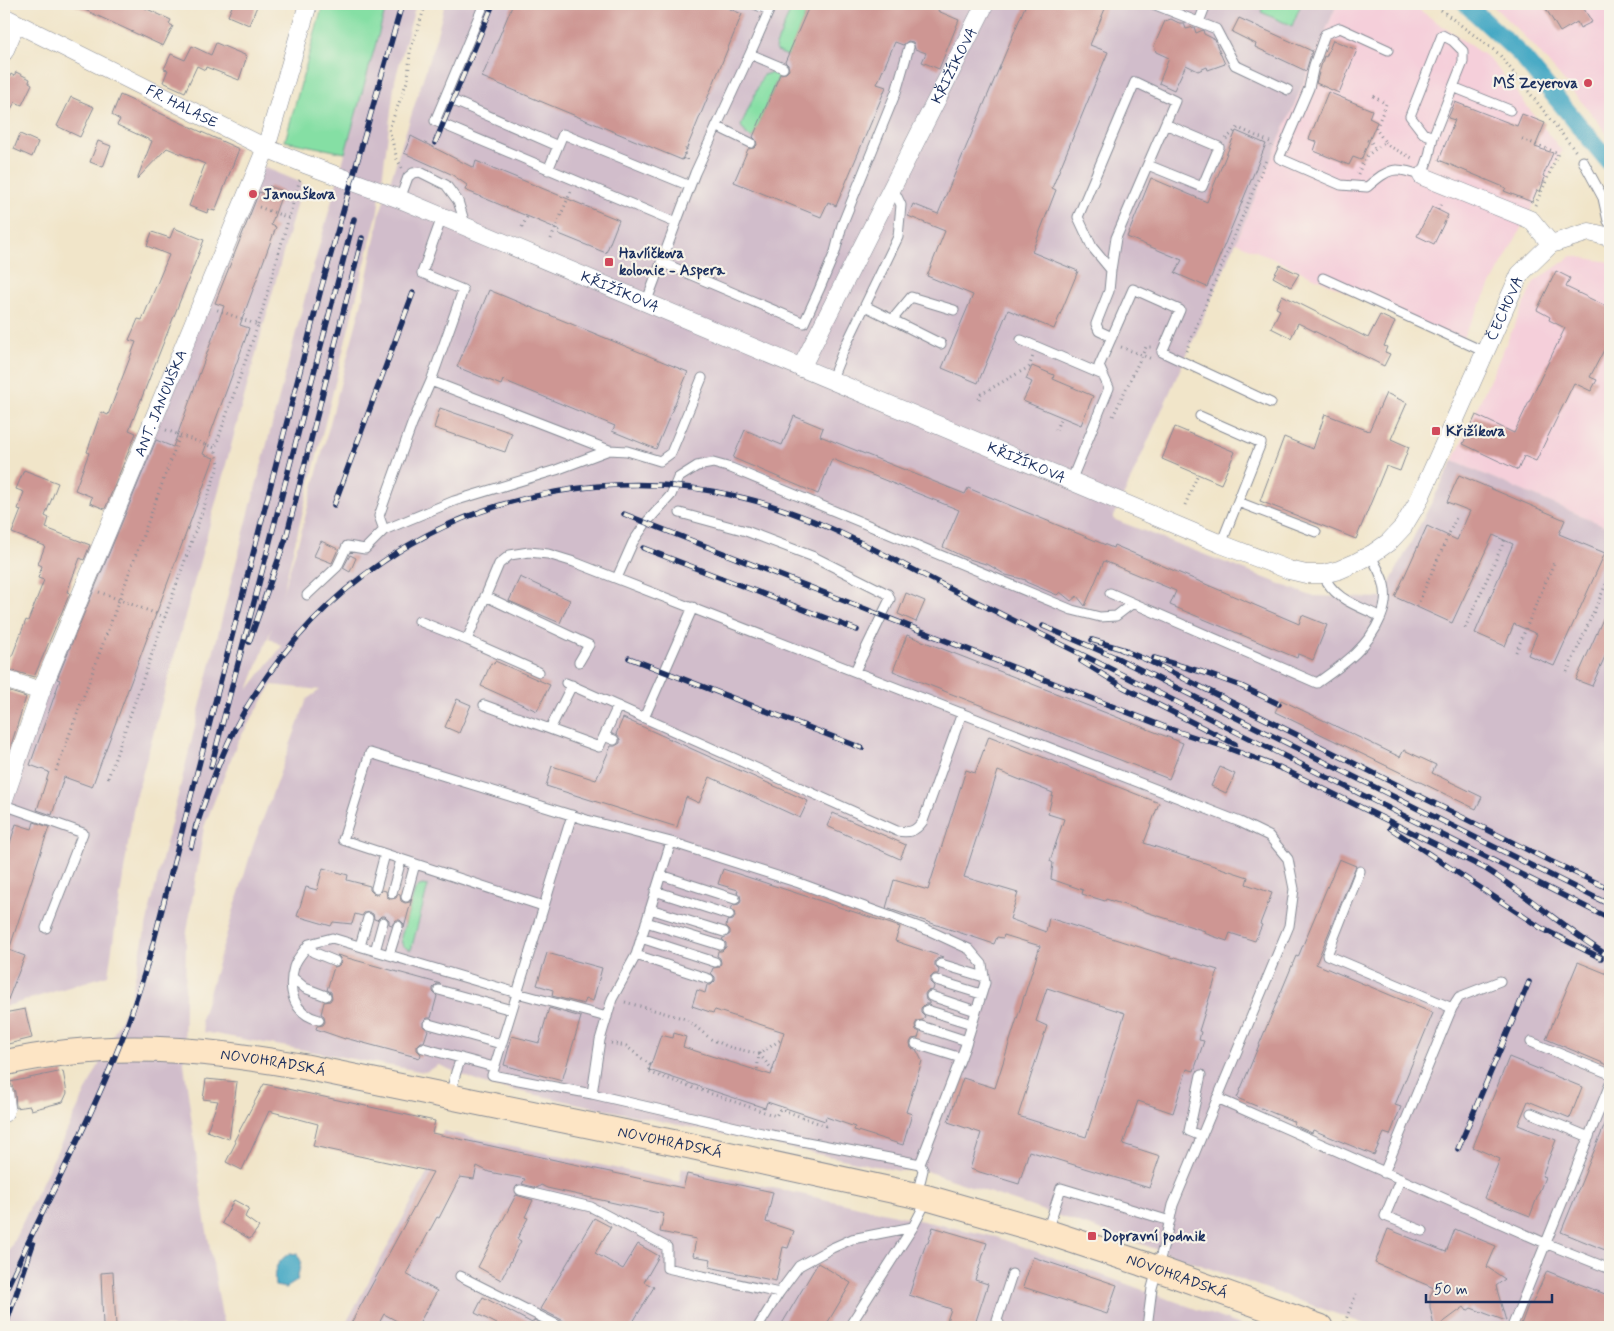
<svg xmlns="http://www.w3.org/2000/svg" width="1614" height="1331" font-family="Mynerve,sans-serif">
<rect width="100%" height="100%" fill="#f7f3e8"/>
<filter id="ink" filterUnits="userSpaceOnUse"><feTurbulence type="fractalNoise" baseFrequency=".02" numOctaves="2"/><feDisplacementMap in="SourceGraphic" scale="10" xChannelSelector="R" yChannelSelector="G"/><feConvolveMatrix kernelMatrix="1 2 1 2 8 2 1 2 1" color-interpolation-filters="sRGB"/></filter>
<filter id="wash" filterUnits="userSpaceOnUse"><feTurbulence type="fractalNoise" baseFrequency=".0096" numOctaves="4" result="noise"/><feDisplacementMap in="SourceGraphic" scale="20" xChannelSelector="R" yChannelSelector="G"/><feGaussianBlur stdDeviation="1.12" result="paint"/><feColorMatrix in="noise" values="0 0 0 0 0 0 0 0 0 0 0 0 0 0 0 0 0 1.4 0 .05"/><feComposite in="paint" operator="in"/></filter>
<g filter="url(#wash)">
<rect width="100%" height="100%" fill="#f1e5c9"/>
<path fill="#f5cfda" d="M1337 4H1411L1491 60 1562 151 1460 343 1236 242Z
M1491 4H1610V139L1597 120 1533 45Z
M1572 256 1610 262V528L1453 461 1534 282Z"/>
<path fill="#d1bdcb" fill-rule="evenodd" d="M387 4H416L395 80 378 211 282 595 301 533 362 302 380 213 436 38 445 4H1337L1212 298 1113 519 1311 596 1382 598 1453 461 1610 528V1327H1373L1147 1246 923 1170 899 1171 484 1084 439 1065 425 1072 204 1032 201 1020 252 849 307 699 320 690 272 685 238 741 204 827 186 938 184 1063 204 1214 224 1327H4V1261L130 1000 151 904 230 586 308 286ZM272 627 269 638 282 646 248 690Z
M259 165 302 183 134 805 108 975 4 1007V799Z
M443 1131 679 1182 682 1168 996 1237 1246 1327H344L435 1159Z"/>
<path fill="#85dfa4" stroke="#508781" d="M323 4H387L345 153 285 141Z
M793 4H810L788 56 778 52 775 48Z
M1264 4H1301L1292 26 1261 12Z
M770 73H780L753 138 747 135 741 126 763 75Z
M423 885 428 886 411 950 406 948 402 944 401 937 415 890 419 886Z"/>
<path fill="#45a8c4" stroke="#306c91" d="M290 1253 297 1254 301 1261 297 1281 286 1288 275 1286C273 1270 276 1262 290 1253Z"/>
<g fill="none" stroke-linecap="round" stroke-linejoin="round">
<path stroke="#45a8c4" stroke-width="18" d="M1466 4 1520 54 1610 163"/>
</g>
<g id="blocks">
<path fill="#ce9693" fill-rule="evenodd" d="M72 4H147L145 8 171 20 169 24 173 26 163 46Z
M233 4H258L249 25 228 16Z
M513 4H718L742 14 682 160 482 77Z
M810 4H928L939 8 938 11 959 20 939 69 922 62 926 53 915 49 913 42 908 41 903 45 895 42 877 84 886 87 836 206 828 202 821 217 734 182 748 149 754 148 757 145 756 140 753 137 780 74 786 73 789 70 788 65 785 62Z
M1026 4H1107L1090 45 1108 52 1052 188 1056 190 1032 252 1078 271 1054 329 1008 310 978 383 942 368 973 295 927 276 945 231 908 216 913 204 938 214Z
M1543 4H1581L1592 22 1580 28 1577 22 1560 32Z
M1239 18 1312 51 1306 71 1255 47 1256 44 1232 32Z
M1171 19 1179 23H1184L1186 29 1194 27 1196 33 1203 30 1204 34 1214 39 1225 64 1208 70 1207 67 1198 71 1186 65 1174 90 1159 83 1169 58 1156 52 1154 46 1165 21Z
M1333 40 1357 50 1339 93 1316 83 1324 56 1326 57Z
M216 43 247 56 239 80 206 67 205 70 197 66 185 92 163 82 168 70 164 69 171 54 185 60 192 46 211 55Z
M16 72 30 79 29 82 32 84 22 105 15 102 4 122V90L11 74 14 76Z
M1328 92 1372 110 1369 118 1377 122 1361 160 1353 157 1349 165 1314 151 1317 142 1309 139Z
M120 95 239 149 215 211 208 209 207 213 189 206 205 164 167 148 137 179 152 141 117 125 120 120 112 115Z
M71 97 94 107 80 137 57 126Z
M1455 102 1517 126 1522 114 1545 123 1535 147 1553 153 1543 176 1545 177 1540 192 1537 190 1532 202 1504 191 1506 188 1439 160 1455 120 1448 118Z
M1236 131 1266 144 1207 287 1175 273 1182 260 1127 237 1151 178 1207 202Z
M20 134 38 142 32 157 14 149Z
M411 136 474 168 476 161 619 220 606 253 559 234 560 230 465 190 467 185 451 174 404 153Z
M98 141 111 146 103 167 90 162Z
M269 186 283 191 271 225 276 227 240 325 249 328 245 340 203 454 214 458 103 757 92 787 64 777 52 815 37 810 49 772 30 765 60 680 57 679 156 440 173 447 224 306 215 303 259 192 266 194Z
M1432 207 1448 215 1434 244 1417 236Z
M174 228 204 240 129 430 136 433 105 509 90 503 92 497 75 490 89 453 87 452 101 412 108 415 136 342 129 340 138 319 142 320 169 255 147 246 152 232 170 238Z
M1280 265 1299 274 1291 287 1273 277Z
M1556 271 1570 278 1566 287 1610 308V350L1605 348 1590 377 1597 380 1591 391 1574 383 1536 461 1524 456 1518 470 1463 444 1476 415 1514 433 1565 328 1549 320 1550 317 1537 310Z
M489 290 688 372 656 449 612 431 615 426 503 380 501 385 457 367Z
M1282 295 1368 338 1380 315 1395 322 1384 346 1387 347 1385 352 1390 354 1384 366 1298 323 1291 338 1271 328 1280 310 1276 308Z
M1032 366 1054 375 1053 379 1093 396 1081 425 1023 401 1032 382 1026 379Z
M1386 393 1407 403 1391 439 1409 447 1400 471 1386 466 1356 539 1260 501 1284 437 1313 449 1325 414 1369 431Z
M440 408 512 433 505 452 434 428Z
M794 416 823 428 820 436 965 494 968 488 1113 548 1114 545 1299 624 1302 615 1327 625 1313 660 1298 654 1297 658 1170 605 1176 591 1104 561 1085 606 1077 596 1071 601 1060 592 1057 595 1026 582V580L1006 575 989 565 966 558 943 547 959 510 832 459 818 494 733 458 745 430 782 445Z
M1175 427 1235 452 1221 484 1162 459Z
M24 470 58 483 45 516 49 518 46 528 90 545 84 560 80 558 67 592 70 593 34 677 7 669 26 620 28 621 44 580 38 578 42 566 38 564 45 546 12 533 21 510 18 509 24 492 16 489Z
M1459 475 1565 520 1559 534 1605 553 1554 666 1528 655 1537 634 1514 624 1505 646 1475 633 1513 544 1493 535 1452 623 1395 597 1427 526 1457 540 1470 511 1447 502Z
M321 541 338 549 332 563 314 556Z
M350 555 356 558 350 572 343 568Z
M520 577 570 600 560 623 509 601Z
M906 593 925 601 916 622 898 614Z
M1610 603V645L1592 686 1576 680Z
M907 635 1183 743 1169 779 893 671Z
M495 661 550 685 537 711 481 686 491 663 494 664Z
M4 690 26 697 7 758 4 757Z
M457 699 471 705 459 733 445 727Z
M1281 700 1400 757 1404 750 1436 765 1432 773 1482 797 1476 809 1275 712Z
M623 718 808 801 800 818 710 777 699 803 686 797 677 827 546 786 552 766 596 780 611 746H615L620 743V739L616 734Z
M989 736 1159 803 1144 843 1248 877 1246 884 1272 893 1260 924 1262 925 1255 941 1230 933 1227 941 1204 933 1205 931 1106 899 1105 901 1082 894 1083 890 1051 879 1053 863 1050 861 1064 819 1048 814 1053 793 998 771 964 877 1018 893 1010 919 1046 932 1049 918 1174 958 1175 957 1218 970 1199 1031 1201 1032 1199 1040 1204 1041 1194 1071 1187 1069 1173 1113 1138 1101 1123 1144 1160 1156 1149 1188 1029 1151 1019 1184 970 1169 981 1133 948 1122 963 1078 995 1088 1040 946 1004 935 1003 938 997 937 994 944 886 908 894 880 928 890 966 770 975 773ZM1047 988 1125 1013 1086 1137 1018 1116 1047 1026 1036 1021Z
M1220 767 1235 774 1226 793 1211 786Z
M833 813 906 845 900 859 827 826Z
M34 822 49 827 9 950 25 956 5 1007 4 862 16 824 32 829Z
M1339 859 1356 866 1316 964 1433 1013 1395 1105 1401 1107 1390 1135 1384 1133 1374 1155 1313 1130 1312 1133 1294 1125 1295 1122 1237 1098 1296 956 1298 957Z
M323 868 348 875 347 880 370 886V890L374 894H378L382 890 386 891 387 897 391 899 396 898 398 894 400 895 401 901 405 903 410 902 412 898 404 928V924L400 920H396L392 925 389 924V920L385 916H381L377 920 374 919 373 914 369 912 364 913 362 916 355 914 352 924 333 922 331 926 297 916 306 887 317 890Z
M723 869 900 927 895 941 943 957 937 959 935 962V966L939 970 938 974H934L930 978V982L934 986 933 990 927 991 925 994 926 1000 929 1002V1004H925L921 1008V1012L925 1016 923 1020 917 1021 915 1025 916 1030 920 1032 918 1038 912 1039 910 1043 911 1048 917 1051 922 1061 906 1112 912 1114 903 1145 854 1130 855 1127 826 1117 825 1121 767 1102 765 1108 649 1070 661 1035 673 1038 674 1033 686 1037 683 1047 771 1075 784 1032 715 1010 713 1013 692 1006 697 990 705 993 707 985H711L715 981V977L711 973 713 968 719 967 721 963 720 958 717 956 718 951H722L726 947V943L722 939 730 934V930L726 926 727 921 733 920 735 916 734 911 731 909 733 905 739 904 741 900 740 895 737 893 738 890 718 884Z
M547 953 602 968 593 1001 586 999 584 1004 552 996 553 990 537 985Z
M337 955 441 984H437L433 988V992L437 996 431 1018H427L423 1022V1026L428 1030 424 1042H421L417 1046V1050L421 1054 420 1058 345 1038V1039L316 1029 317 1026 323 1025 325 1022 324 1016 321 1014 324 1002 330 1001 332 998 331 992 327 990 334 967 338 966 341 963 340 958Z
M1578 962 1610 975V1066L1546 1039Z
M549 1008 581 1017 562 1081 504 1065 512 1036 539 1043Z
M25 1009 32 1038 4 1045V1013Z
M1509 1057 1582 1087 1570 1118 1528 1101 1518 1125 1556 1140 1542 1176 1545 1177 1530 1216 1484 1198 1500 1159 1473 1147Z
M63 1071 67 1093 63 1102 31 1110 30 1106 16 1108 15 1092 10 1082Z
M206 1079 237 1082 229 1139 207 1131 218 1101 203 1099Z
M264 1084 435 1121 432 1133 683 1188 687 1174 773 1192 766 1222 794 1231 788 1248 783 1247 776 1281 709 1267 711 1259 693 1256 696 1239 660 1232 664 1214 547 1188 541 1185 537 1188 522 1184 525 1179 489 1172 477 1166 474 1179 460 1177 439 1218 437 1217 406 1274 437 1291 417 1327H408L384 1314 377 1327H349L433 1172 313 1146 318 1124 269 1111 242 1170 226 1162 236 1142 234 1141Z
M1610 1112V1252L1561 1232Z
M516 1195 533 1200 525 1217 528 1218 517 1239 521 1241 501 1280 478 1267Z
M234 1200 249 1208 245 1217 259 1227 250 1239 222 1223Z
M594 1218 611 1227 595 1253 623 1269 638 1244 659 1256 644 1282 654 1287 630 1327H567L564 1321 540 1309Z
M933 1227 987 1243 975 1280 988 1284 974 1327H945L951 1309 909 1295 926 1243H928Z
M1388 1229 1446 1252 1455 1229 1496 1246 1487 1267 1505 1279 1496 1286 1506 1321 1471 1308 1467 1311 1464 1307 1437 1327H1434L1430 1307V1296L1434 1288 1375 1263Z
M1033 1257 1117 1285 1107 1314 1023 1287Z
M818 1263 851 1283 825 1327H780Z
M1547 1271 1610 1296V1327H1520L1529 1303 1532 1304Z
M113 1272 116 1326H103L101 1273Z
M483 1297 532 1323 534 1320 548 1327H503L475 1313Z"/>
</g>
</g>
<g filter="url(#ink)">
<use href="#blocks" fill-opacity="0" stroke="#868a94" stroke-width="1"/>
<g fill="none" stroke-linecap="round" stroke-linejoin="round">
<g stroke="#868a94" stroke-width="11">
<path id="lane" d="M484 4 435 121 676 223
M754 4 769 10
M1153 4 1216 29 1235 65 1288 90
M1199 22 1206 4
M1388 50 1340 28 1325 34 1314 65 1309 88 1279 158 1341 185 1367 187C1389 169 1393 165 1422 176L1429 156 1433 137 1453 87 1510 110
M750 54 783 68
M445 97 558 146 563 134 690 186
M716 126 751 143
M1433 137 1423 133 1410 116 1442 35 1453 41 1463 51V62L1453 87
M1583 161 1603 198 1608 221 1610 224
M1148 165 1202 187 1219 147 1165 124
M548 170 558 146
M400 199 408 177 413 173 420 172 446 185 458 201 466 227
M442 217 422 273 463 290 431 381 609 450 627 451 660 461 671 453 702 378
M661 262 804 323 819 290 835 252 842 225 896 92 909 47
M1111 270 1116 238 1175 101 1135 82 1078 217 1092 247 1111 270 1109 291 1096 324 1099 331 1112 337
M1323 278 1485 352
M646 303 695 173 750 54 772 4
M865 306 941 344
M892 320 911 297 954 310
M1021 340 1103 375 1109 388 1071 481
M1103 375 1099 366 1133 289 1180 310 1162 352 1271 403
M831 381 843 351 898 237 901 205 893 188
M1200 416 1261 443 1221 544
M1238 502 1316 532
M680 513 746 531 814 557 888 594 890 599 855 671
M384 530 379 516 412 424 431 381
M1323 574C1334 600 1357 605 1381 617 1391 593 1383 576 1370 555
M617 578 633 542 646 523 671 495 678 478 697 466 713 463 731 468 1072 610 1100 617 1116 616 1133 603
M1110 593 1317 683C1344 664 1368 648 1381 617
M307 595 337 567 347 546 365 549 384 530 454 501 556 470 609 450
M485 596 589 645 579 662
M419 621 467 640 539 672
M467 640 499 564 510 555 529 552 548 554 574 562 1240 822 1269 836 1288 859 1294 889 1289 926 1173 1205 1166 1237 1152 1288 1147 1327
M566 683 897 831C909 833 915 832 923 821L962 713
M484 705 599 747 618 706
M644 718 693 607
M550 729 572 685
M604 736 614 740
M4 805 83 833 46 928
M572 815 492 1075 592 1094 766 1134 920 1164
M1360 871 1327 955 1452 1008 1384 1173
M661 875 735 899
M376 888 385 854
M655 891 729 915
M392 893 401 860
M406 897 415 864
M543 906 343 840 370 753 587 820 671 842 799 883 930 931 969 949 982 964 985 983 965 1047 920 1164 923 1170 917 1195
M650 909 724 932
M646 922 720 945
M641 938 715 962
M309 944 313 952 335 961
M360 946 368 918
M375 951 383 922
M389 955 398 926
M636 955 709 979
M941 964 984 977
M292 977 305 988 326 996
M936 980 981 994
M439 990 512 1010
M931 996 976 1011
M1452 1008 1459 997 1500 981
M927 1010 972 1024
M319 1020C294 1014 287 991 294 967 296 959 304 951 309 944L332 938 517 993 607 1017
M429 1024 501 1044
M921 1026 967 1041
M1531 1042 1610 1074
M916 1044 961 1058
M423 1048 494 1067
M1201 1075 1189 1131 1201 1136
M592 1094 600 1040 612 999 636 955 671 842
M450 1096 456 1072 461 1058
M1217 1098 1545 1243 1610 1269
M1531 1113 1589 1137
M1400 1180 1385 1216 1423 1231
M520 1190 591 1207 667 1247V1268L779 1293 799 1266 832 1248 852 1239 913 1227
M1047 1231 1061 1188 1170 1221
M460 1276 561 1327
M758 1327 779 1293
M849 1327 913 1227 927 1200
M1001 1327 997 1320 1012 1274
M1512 1327 1610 1084"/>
</g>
<g stroke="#868a94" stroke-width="19">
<g id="street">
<path id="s1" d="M4 17 266 148 305 164 400 199 1221 544 1289 570 1306 574H1323L1339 570 1355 563 1372 554 1389 542 1403 527 1418 502 1520 274 1551 244 1589 232 1610 237"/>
<path d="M4 52 16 24"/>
<path d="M1422 176 1531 220 1551 244"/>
<path id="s2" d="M801 368 985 4"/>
<path d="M4 679 41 691"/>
<path id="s3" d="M4 799 41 691 266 148 308 4"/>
<path d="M4 1093 6 1107 4 1113"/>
</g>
</g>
<g stroke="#868a94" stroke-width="27">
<g id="secondary">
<path id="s4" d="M4 1063C105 1040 204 1048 306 1067L690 1146 928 1198 1047 1232 1141 1263 1320 1327"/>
</g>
</g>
<path stroke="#868a94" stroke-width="3" stroke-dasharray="1 4" stroke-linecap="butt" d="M1433 4 1499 54 1577 153
M1226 139 1238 128 1270 142 1271 146
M1522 139 1558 153 1544 186
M1367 140 1371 142 1376 149
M1385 142 1389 146 1414 159
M687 159V160L683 159 687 146
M402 168 397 159 389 129 408 79 410 51 426 4
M1358 174 1365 157 1385 142 1376 129 1386 104 1370 94
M1535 205 1544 186 1539 184
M259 207 289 218
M1438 210 1442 201
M522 227 527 217
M551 239 571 191
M258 325 300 179
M1121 347 1152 359
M1186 351 1267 158
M979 399 981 394 1029 367 1033 356
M1113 416 1146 347H1153
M166 430 215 448 258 325 215 309
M1056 430 1061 416
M1185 505 1198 474
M99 592 165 617
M1417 606 1456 518
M1465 628 1505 539
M1516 652 1555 560
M1567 672 1607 582
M56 771 180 435
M108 778 219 464 215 448
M625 1002 686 1019 711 1039 729 1047 759 1054 757 1071
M611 1043 626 1046 650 1065 648 1072 776 1116 780 1109 829 1127
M773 1070 759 1054 782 1039
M1343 1327 1356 1294"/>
<use href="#lane" stroke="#fff" stroke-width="9"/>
<use href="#street" stroke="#fff" stroke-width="18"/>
<use href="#secondary" stroke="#fde5c5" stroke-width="25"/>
<g stroke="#1b2f5e" stroke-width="5.5">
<path id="rail" d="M435 143 493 4
M334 505 413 293
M624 514 1170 729 1225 747 1285 770
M643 548 857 630
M1043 626 1117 658 1610 905
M1092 640 1125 650
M249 642 286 538 362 238
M1120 649 1147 660 1550 861 1610 889
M629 658 862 748
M1154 658 1202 672 1241 686 1279 704
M1081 661 1123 687 1235 744
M211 767 354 219
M1279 767 1484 868C1528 895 1566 930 1610 957
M1390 828 1541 928 1601 958
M195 830C211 783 227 736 255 694 288 643 331 597 381 563 484 491 623 467 744 498 816 515 880 553 945 586L1610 919
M191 847 196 825
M1458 1149 1529 982
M4 1294C41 1212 85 1132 118 1049 132 1016 142 982 152 948L321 289 402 4
M5 1327 33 1244"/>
</g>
<use href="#rail" stroke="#f7f3e8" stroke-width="4" stroke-dasharray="11" stroke-linecap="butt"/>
</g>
</g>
<g fill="#d1495b" stroke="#f7f3e8" stroke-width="2">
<circle cx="1588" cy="83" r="5"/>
<circle cx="253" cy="194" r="5"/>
<rect x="604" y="257" width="10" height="10" rx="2.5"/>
<rect x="1431" y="426" width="10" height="10" rx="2.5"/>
<rect x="1087" y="1231" width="10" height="10" rx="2.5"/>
</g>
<g text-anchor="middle" stroke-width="4.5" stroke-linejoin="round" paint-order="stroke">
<g font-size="15" fill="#1b2f5e" stroke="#f7f3e8">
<text dy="5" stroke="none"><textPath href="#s2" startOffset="339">KŘIŽÍKOVA</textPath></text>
<text dy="5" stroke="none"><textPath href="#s1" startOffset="199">FR. HALASE</textPath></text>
<text dy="5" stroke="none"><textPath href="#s1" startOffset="675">KŘIŽÍKOVA</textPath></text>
<text dy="5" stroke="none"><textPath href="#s1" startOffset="1770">ČECHOVA</textPath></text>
<text dy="5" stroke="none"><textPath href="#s3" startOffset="426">ANT. JANOUŠKA</textPath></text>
<text dy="5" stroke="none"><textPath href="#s1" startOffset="1116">KŘIŽÍKOVA</textPath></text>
<text dy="5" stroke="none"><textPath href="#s4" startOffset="271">NOVOHRADSKÁ</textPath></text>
<text dy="5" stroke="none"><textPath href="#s4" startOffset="676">NOVOHRADSKÁ</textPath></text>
<text dy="5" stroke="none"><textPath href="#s4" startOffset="1201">NOVOHRADSKÁ</textPath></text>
</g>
<g font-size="15" font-weight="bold" fill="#1b2f5e" stroke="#f7f3e8" text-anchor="start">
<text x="1578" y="88" text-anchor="end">MŠ Zeyerova</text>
<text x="263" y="199">Janouškova</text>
<text x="619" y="258">Havlíčkova<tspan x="619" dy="17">kolonie - Aspera</tspan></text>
<text x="1446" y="436">Křižíkova</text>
<text x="1102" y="1241">Dopravní podnik</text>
</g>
</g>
<rect width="1614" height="1331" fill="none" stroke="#f7f3e8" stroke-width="20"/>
<path d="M1426 1294v8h126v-8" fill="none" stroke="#1b2f5e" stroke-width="2.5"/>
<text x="1434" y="1294" font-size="15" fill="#1b2f5e" stroke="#f7f3e8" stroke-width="4" paint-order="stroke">50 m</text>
</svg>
